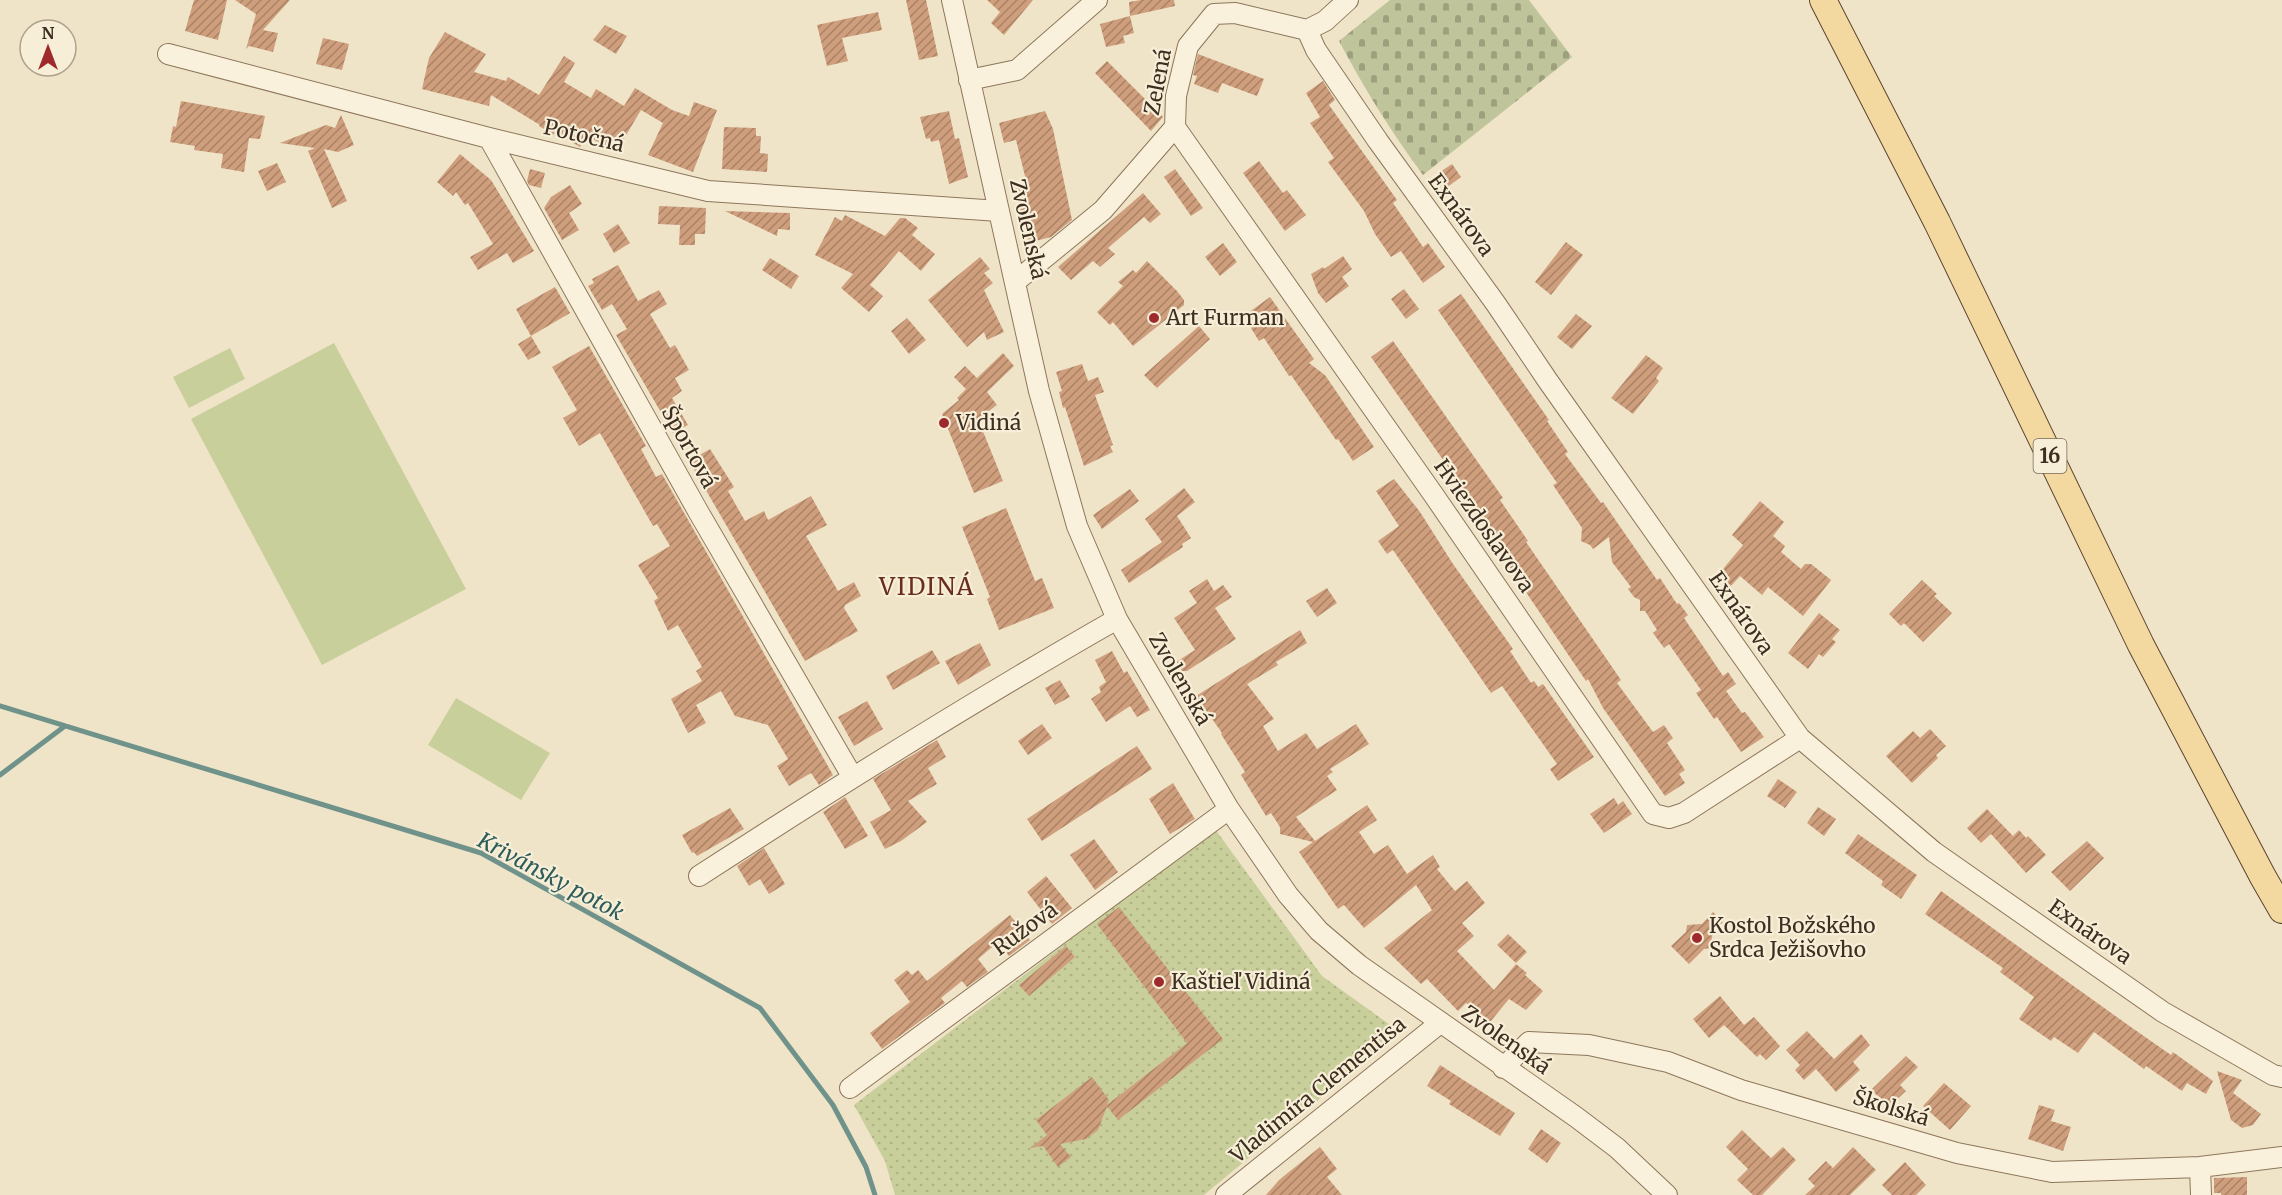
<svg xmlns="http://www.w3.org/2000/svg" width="2282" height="1195" font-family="Merriweather,serif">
<defs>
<pattern id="grass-dots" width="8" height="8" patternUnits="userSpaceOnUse" patternTransform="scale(1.5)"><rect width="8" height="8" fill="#c9cf9b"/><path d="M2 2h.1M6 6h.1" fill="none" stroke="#aeb285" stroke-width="1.8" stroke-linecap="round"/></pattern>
<pattern id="cemetery-stones" width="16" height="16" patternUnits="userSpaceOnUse" patternTransform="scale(1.5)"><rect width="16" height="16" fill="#bfc49a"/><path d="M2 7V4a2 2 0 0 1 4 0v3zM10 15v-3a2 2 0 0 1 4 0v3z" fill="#9ca07d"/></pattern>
<pattern id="building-hatch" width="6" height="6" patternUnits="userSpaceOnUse" patternTransform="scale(1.5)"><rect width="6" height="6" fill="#cf9f7d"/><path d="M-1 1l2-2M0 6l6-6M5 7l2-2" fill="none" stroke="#a98266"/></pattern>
</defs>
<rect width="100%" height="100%" fill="#f0e4c8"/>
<path fill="url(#grass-dots)" d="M1215 829 1322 976 1400 1032 1204 1195H895L885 1161 854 1105Z"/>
<path fill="url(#cemetery-stones)" d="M1390 0H1529L1572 57 1423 175C1391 132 1364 88 1339 41Z"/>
<path fill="#c9cf9b" d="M334 343 466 589 322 665 191 419Z
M230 348 245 379 189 408 173 377Z
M456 698 550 753 521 800 428 745Z"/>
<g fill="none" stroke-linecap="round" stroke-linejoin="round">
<path stroke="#6f938a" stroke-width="5" d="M0 706 481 853 760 1008 833 1105 866 1167 875 1195
M0 775 65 726"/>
</g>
<path fill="url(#building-hatch)" d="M194 0H227L218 40 185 31Z
M235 0H290L263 30 278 33 273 52 249 46 246 49 256 14Z
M906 0H926L938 56 919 60Z
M987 0H1033L1004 35 991 23 1000 12Z
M1141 0H1174L1175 6 1130 16 1129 2Z
M878 12 882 30 842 38 848 61 827 66 817 25Z
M1130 16 1134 33 1123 36 1125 43 1106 47 1100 24Z
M605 25 627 36 616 54 593 40Z
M445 32 486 54 474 72 506 81 508 77 539 95 564 56 575 63 564 82 591 98 596 89 624 106 635 88 672 110 689 116 694 102 717 110 693 172 648 155 663 123 641 110 616 152 587 136 580 147 555 132 554 135 539 126 540 125 491 95 489 106 422 89 429 58Z
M323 38 349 44 342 70 316 64Z
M1198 54 1264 79 1257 96 1222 83 1218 93 1194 84 1197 76 1193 75Z
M1107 61 1163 117 1151 131 1095 73Z
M1323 81 1335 100 1329 105 1397 200 1393 203 1423 247 1428 243 1445 267 1423 283 1401 251 1391 257 1375 234 1364 211 1328 162 1334 158 1310 123 1320 117 1306 93Z
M181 101 265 116 260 139 249 138 244 172 221 168 223 154 194 150 195 146 170 142 173 126 176 127Z
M949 111 955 139 959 138 968 177 949 184 939 140 931 142 930 138 926 139 920 117Z
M1045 111 1053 129 1072 220 1051 237 1028 243 1015 188 1027 184 1016 140 1004 143 999 123Z
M341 115 354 145 338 152 324 149 347 201 332 208 308 151 315 148 280 143 326 125 335 128Z
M724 127 756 128V136H761L760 153 768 154 767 172 722 169Z
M460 154 491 180 534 251 513 263 507 253 478 270 470 257 493 244 468 203 465 205 456 192 453 196 437 182Z
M1259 161 1283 193 1287 190 1306 215 1285 231 1243 173Z
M277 163 286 182 267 191 258 171Z
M1452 164 1461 177 1446 188 1437 174Z
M530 169 545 173 541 188 529 185 527 181Z
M1175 169 1203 208 1191 216 1164 177Z
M570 185 582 204 569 213 579 230 562 240 544 208 551 197Z
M1143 193 1161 214 1150 223 1144 217 1108 248 1115 254 1100 267 1093 261 1071 280 1058 267Z
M659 206 706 208 705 234H695V245H679L680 225 658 224Z
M725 211 790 213V230L778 229 777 236Z
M845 215 885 236 900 218H905L918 228 912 235 935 254 921 271 899 251 870 285 883 296 869 312 841 288 853 274 815 255 835 217 842 221Z
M618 224 630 243 614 253 603 234Z
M1566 242 1583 255 1551 295 1535 282Z
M1223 243 1237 262 1220 276 1205 257Z
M1343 256 1352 269 1342 277 1349 286 1326 303 1318 293 1311 274 1323 267 1324 269Z
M980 257 990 269 984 273 993 283 984 290 1004 332 987 340 984 332 967 347 928 300Z
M770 258 799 276 791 289 762 270Z
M1147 261 1177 291 1184 300V305L1133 346 1113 322 1110 325 1097 312 1123 286 1118 282 1133 270 1136 273Z
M618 265 638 301 659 290 667 304 650 314 670 348 675 345 689 370 675 378 682 391 672 398 688 425 673 433 616 335 627 329 612 304 602 310 588 286 594 283 592 279Z
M555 287 570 313 531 336 516 309Z
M1404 289 1419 309 1406 319 1391 299Z
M1461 294 1549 420 1547 421 1568 452 1565 454 1601 503 1603 502 1657 580 1660 578 1677 604 1679 603 1688 615 1684 618 1723 676 1728 672 1736 684 1726 691 1742 713 1745 712 1764 737 1741 752 1717 717 1714 719 1696 693 1701 690 1669 644 1664 648 1653 633 1657 630 1645 611H1640V600L1634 597 1628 589 1631 587 1612 562 1609 537 1593 549 1590 545 1581 541 1582 528 1553 485 1557 483 1438 310Z
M1270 297 1314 359 1309 363 1325 375 1374 447 1353 461 1338 439 1336 440 1291 375 1289 376 1264 338 1259 341 1251 328 1256 325 1248 313Z
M1576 314 1592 326 1572 349 1557 337Z
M907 318 926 340 909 354 891 331Z
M1199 326 1210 339 1157 388 1144 375Z
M531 336 541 353 528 360 518 344Z
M1393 341 1496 488 1503 498 1500 500 1528 541 1526 542 1621 680 1617 683 1653 732 1664 725 1673 738 1667 743 1685 770 1679 774 1685 783 1665 796 1603 708 1588 679 1586 681 1515 576 1486 529 1490 527 1371 357Z
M589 346 646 446 641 449 656 477 662 474 833 775 819 785 811 773 789 786 777 766 788 759 768 725 735 716 721 691 696 705 706 723 688 733 671 699 702 681 696 671 702 667 678 625 668 631 654 601 658 598 638 565 670 546 657 524 653 526 600 433 579 446 563 418 577 410 552 367Z
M1003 353 1014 366 987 392 997 405 978 419 1003 481 974 493 942 414 959 400 957 398 966 389 954 377 965 366 977 378Z
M1646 355 1663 368 1656 378 1659 381 1633 414 1611 398Z
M1082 364 1088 381 1098 377 1104 392 1095 395 1113 445 1110 446 1113 452 1084 466 1065 407 1063 408 1059 392 1062 391 1056 372Z
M710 449 734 487 728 491 745 521 764 511 768 520 811 496 827 525 806 536 838 591 854 582 861 596 845 605 844 608 858 631 805 661 689 461Z
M1394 479 1420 512 1453 564 1513 649 1510 651 1531 683 1534 681 1538 687 1543 684 1594 757 1558 781 1550 769 1557 764 1502 686 1491 693 1393 550 1387 554 1378 541 1399 526 1376 491Z
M1184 488 1195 502 1177 516 1191 538 1182 544 1183 547 1129 583 1121 570 1162 542 1145 519Z
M1130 489 1139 501 1102 529 1093 515Z
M1760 501 1784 522 1773 536 1785 546 1781 552 1801 569 1805 564H1811L1831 580 1803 616 1768 587 1762 595 1740 576 1731 586 1718 575 1743 545 1732 535Z
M1006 508 1035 581 1042 578 1054 608 999 630 987 599 990 597 962 527Z
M1207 579 1214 591 1223 585 1232 597 1215 608 1236 639 1187 671H1182L1176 662 1195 650 1174 618 1197 603 1189 591Z
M1922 580 1937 594 1934 596 1952 613 1923 642 1904 623 1901 626 1889 614Z
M1327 588 1337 603 1317 617 1306 601Z
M1819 613 1840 630 1832 639 1836 642 1823 657 1819 654 1808 669 1788 653Z
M1300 630 1307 643 1276 662 1278 665 1247 684 1274 719 1263 726 1278 751 1306 733 1317 749 1356 724 1369 744 1330 769 1333 772 1327 776 1337 790 1296 817 1315 841 1367 805 1377 820 1359 832 1374 854 1388 845 1407 874 1433 855 1440 867 1437 869 1455 891 1467 881 1485 903 1462 923 1474 936 1457 951 1494 990 1516 964 1527 973 1525 975 1543 991 1526 1010 1509 999 1490 1022 1466 1003 1458 1011 1427 979 1421 984 1384 948 1432 910 1416 885 1364 928 1344 905 1338 909 1299 852 1313 842 1280 834V827L1271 813 1266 816 1241 775 1245 772 1221 734 1222 733 1196 696Z
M980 643 991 665 958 685 945 661Z
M932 650 940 663 893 690 886 676Z
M1112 651 1124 673 1127 671 1150 710 1137 717 1130 706 1106 722 1091 699 1101 692 1099 687 1106 682 1095 660Z
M1060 680 1070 697 1055 705 1045 688Z
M867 701 883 729 854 746 838 717Z
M1042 724 1052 738 1028 755 1018 741Z
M1930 729 1946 746 1936 755 1938 758 1912 783 1886 756 1913 731 1920 738Z
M937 740 946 757 928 768 937 784 908 801 927 822 901 841 885 849 870 822 891 810 873 779Z
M1137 746 1152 769 1042 841 1027 819Z
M1778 779 1797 792 1785 808 1767 796Z
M1173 783 1195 819 1170 834 1149 799Z
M845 797 868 836 845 849 823 812Z
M1614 798 1618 805 1623 801 1632 814 1604 833 1590 814Z
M1818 807 1836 819 1824 836 1807 823Z
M730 808 744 829 697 856 694 852 692 853 682 835Z
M1987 809 2013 836 2019 830 2026 838 2028 836 2046 855 2026 873 1991 834 1981 843 1967 828Z
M1858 834 1917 875 1901 899 1881 885 1883 881 1845 853Z
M1094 839 1118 872 1095 890 1070 855Z
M2087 841 2104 858 2070 891 2051 872Z
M764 848 785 884 769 894 760 879 749 886 737 866Z
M1046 876 1072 908 1052 924 1027 892Z
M1941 891 2128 1025 2171 1055 2173 1052 2213 1081 2206 1094 2187 1083 2182 1091 2146 1066 2144 1069 2094 1032 2078 1053 2054 1037 2051 1041 2019 1019 2034 997 2000 972 2003 968 1925 914Z
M1119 907 1223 1039 1118 1120 1107 1106 1098 1130 1086 1139 1060 1144 1071 1157 1058 1167 1043 1146 1030 1148 1047 1135 1036 1120 1092 1077 1109 1100 1107 1105 1187 1043 1097 924Z
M1713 912 1723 922 1713 932 1710 948 1704 949 1689 964 1671 946 1686 932 1687 925 1702 924Z
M1010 915 1030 940 1009 956 998 942 978 959 988 972 967 987 962 981 941 998 945 1003 882 1049 870 1033 910 1002 894 980 907 970 912 975 918 970 927 981Z
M1508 934 1527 952 1516 963 1497 945Z
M1066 946 1075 957 1029 996 1019 985Z
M1720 996 1744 1025 1754 1017 1780 1046 1766 1060 1760 1054 1757 1057 1724 1025 1709 1038 1693 1019Z
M1807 1031 1834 1059 1861 1034 1870 1045 1853 1062 1860 1070 1836 1092 1816 1069 1804 1080 1795 1070 1800 1065 1786 1050Z
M1906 1056 1918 1067 1900 1085 1906 1091 1890 1106 1871 1090Z
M1440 1065 1515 1113 1500 1136 1449 1104 1451 1101 1427 1086Z
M2217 1071 2242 1080 2233 1093 2261 1114 2253 1125 2242 1128 2231 1120Z
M1944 1083 1971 1106 1950 1130 1923 1106Z
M2039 1105 2055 1110 2051 1121 2071 1127 2063 1151 2028 1139Z
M1541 1129 1561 1143 1547 1163 1528 1149Z
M1742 1130 1771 1158 1783 1147 1796 1160 1762 1195H1753L1737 1180 1748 1169 1726 1147Z
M1320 1147 1337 1169 1327 1177 1342 1195H1266L1279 1180Z
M1853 1147 1876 1170 1850 1195H1805L1815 1186 1808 1179 1826 1161 1833 1168Z
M1905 1162 1926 1185 1916 1195H1892L1882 1185Z
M2247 1177V1195H2221V1193H2214V1178Z"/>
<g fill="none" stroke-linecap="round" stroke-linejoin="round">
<g stroke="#8d765c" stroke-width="22">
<path id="minor" d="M952 0 1039 391 1077 526 1117 619 1229 809 1288 895 1319 931 1359 965 1576 1117 1617 1148 1667 1195
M1307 30 1316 50 1378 141 1496 304 1548 381 1800 738 1934 852 2163 1012 2273 1075 2282 1077
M168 54 489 138 708 191 999 211
M969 80 1017 70 1097 0
M1175 127 1433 494 1653 814 1669 818 1684 813 1800 738
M489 138 699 513 852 776
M1015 282 1103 210 1175 127 1176 96 1188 46 1214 14 1235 13 1307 30 1325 21 1348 0
M699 876C836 787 975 700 1117 619
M1503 1068 1529 1042 1589 1045 1668 1062 1741 1090 1957 1153 2052 1172 2200 1167 2282 1157
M850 1088 1229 809
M2200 1167 2201 1195
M1226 1195 1440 1023"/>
</g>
<g stroke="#5b4430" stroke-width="28">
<path id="major" d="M1823 0 1937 222 2141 645 2263 877 2282 910"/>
</g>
<use href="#minor" stroke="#faf1dc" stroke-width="20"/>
<use href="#major" stroke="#f3d9a0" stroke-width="26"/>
</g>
<g fill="#9e2a2b" stroke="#f7eed8" stroke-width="2">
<circle cx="1154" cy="318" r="6"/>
<circle cx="944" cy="423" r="6"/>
<circle cx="1697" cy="938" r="6"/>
<circle cx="1159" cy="982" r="6"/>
</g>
<g text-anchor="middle" stroke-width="4.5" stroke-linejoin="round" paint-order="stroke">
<rect fill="#f7eed8" stroke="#756857" stroke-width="1.5" x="2033.5" y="439" width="33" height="34" rx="4.5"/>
<g font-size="20" font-weight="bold" fill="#3d2e20">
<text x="2050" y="463">16</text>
</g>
<g font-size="21" fill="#3d2e20" stroke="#f7eed8">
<text transform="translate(1158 82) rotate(-79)" y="7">Zelená</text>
<text transform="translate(584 136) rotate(13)" y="7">Potočná</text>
<text transform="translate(1461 215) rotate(54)" y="7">Exnárova</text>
<text transform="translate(1028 229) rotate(77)" y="7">Zvolenská</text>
<text transform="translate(689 447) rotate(61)" y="7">Športová</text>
<text transform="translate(1484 526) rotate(55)" y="7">Hviezdoslavova</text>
<text transform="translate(1741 613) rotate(55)" y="7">Exnárova</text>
<text transform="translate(1180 679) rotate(60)" y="7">Zvolenská</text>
<text transform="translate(1025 929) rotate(-36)" y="7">Ružová</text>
<text transform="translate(2090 932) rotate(35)" y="7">Exnárova</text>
<text transform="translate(1506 1040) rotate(35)" y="7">Zvolenská</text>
<text transform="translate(1318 1090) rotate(-39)" y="7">Vladimíra Clementisa</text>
<text transform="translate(1891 1108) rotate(17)" y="7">Školská</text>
</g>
<g font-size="21" fill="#3d2e20" stroke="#f7eed8" text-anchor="start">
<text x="1166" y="325">Art Furman</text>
<text x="956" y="430">Vidiná</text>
<text x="1709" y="933">Kostol Božského<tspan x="1709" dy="24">Srdca Ježišovho</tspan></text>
<text x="1171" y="989">Kaštieľ Vidiná</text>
</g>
<g font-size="22" font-style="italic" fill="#2f5d5a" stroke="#f7eed8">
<text transform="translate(551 876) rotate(28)" y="8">Krivánsky potok</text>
</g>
<g font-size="24" letter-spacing="1.5" fill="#6b2e1e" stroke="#f7eed8">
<text x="927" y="595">VIDINÁ</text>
</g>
</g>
<g transform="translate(48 48)"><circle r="28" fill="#f7eed8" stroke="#ada18e" stroke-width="1.5"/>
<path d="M0-4.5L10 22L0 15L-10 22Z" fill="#9e2a2b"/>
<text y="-9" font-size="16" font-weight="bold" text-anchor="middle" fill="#3d2e20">N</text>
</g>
</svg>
